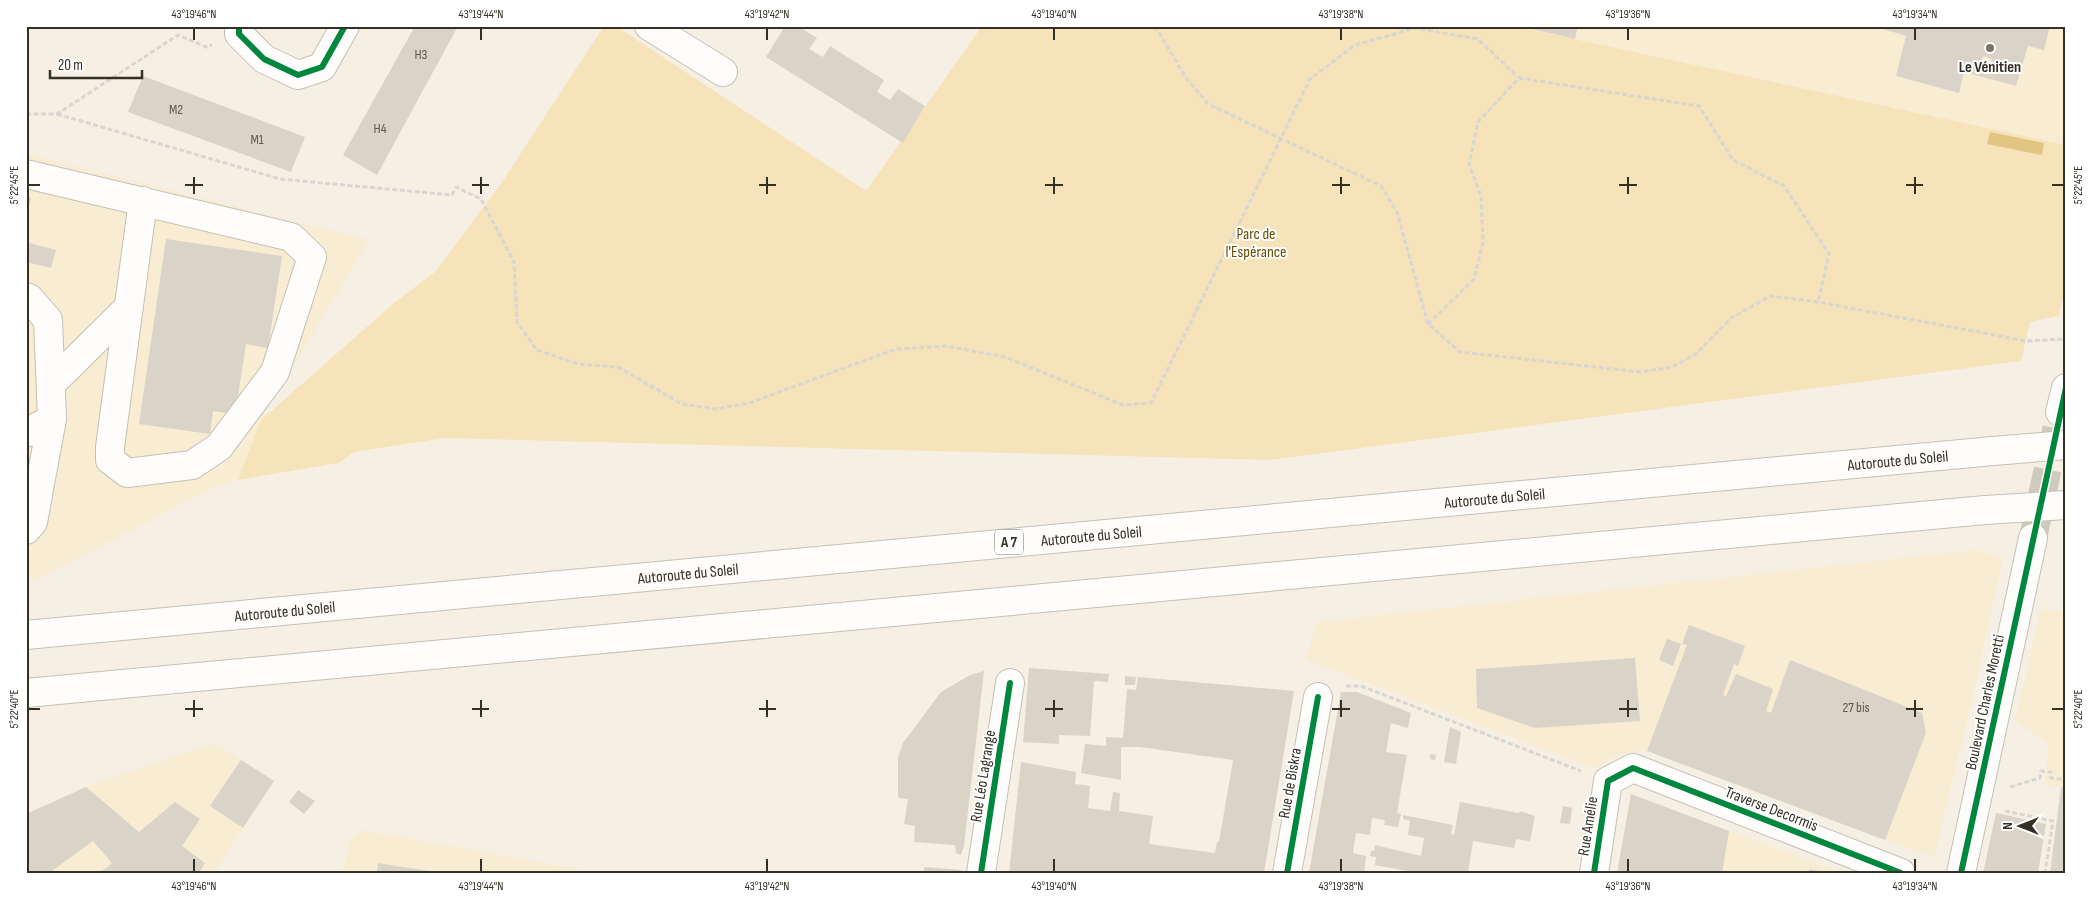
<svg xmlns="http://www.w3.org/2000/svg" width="2092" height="899" font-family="'Sofia Sans Condensed',sans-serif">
<rect width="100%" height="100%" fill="#f6f0e4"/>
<path fill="#f8ecd2" d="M1513 26H2066V145L1575 39Z
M26 154 369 240 261 420 238 480 216 486 40 578 26 579Z
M1977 550 2003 558 1974 692 1934 858 1647 751 1621 754 1594 768 1306 660 1317 622Z
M2041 609 2066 612V787L2045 786 2048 744 2015 720Z
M215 743 274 781 214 873H26L86 787Z
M1631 794 1841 873H1617Z
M362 830 599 873H342L351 839Z"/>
<path fill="#f7e3ba" d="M604 26H616L866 191 982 26H1514L2066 145V284L2059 316 2030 322 2021 361 1270 460 445 438 354 452 339 463 238 480 261 420 394 303 436 271 502 182Z"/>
<path fill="#e2c583" d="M1990 132 2044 143 2042 155 1987 144Z"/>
<path fill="#d9d3c8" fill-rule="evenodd" d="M415 26H458L377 175 343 155Z
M785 26H798L817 38 809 49 823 57 830 46 884 80 877 92 890 100 898 89 925 106 903 143 766 57Z
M1519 26H1578L1575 39Z
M1874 26H2050L2044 50 2028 46 2016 86 1964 72 1959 93 1896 76 1906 36ZM1983 56 1992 59 1989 68 1980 66Z
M143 76 305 137 291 172 128 112Z
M26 197 31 198 27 215 26 214Z
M166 239 282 256 268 348 246 344 235 414 213 411 210 434 139 424Z
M26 242 56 250 51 268 26 262Z
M1689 625 1745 646 1738 666 1734 664 1723 695 1726 696 1736 674 1773 689 1766 711 1771 713 1790 660 1922 713 1926 733 1885 840 1647 751 1687 645 1682 644Z
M1667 639 1681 644 1673 666 1659 660Z
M1635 658 1640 721 1535 728 1477 708 1476 669Z
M1029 668 1109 674 1108 682 1094 681 1090 736 1059 735V744L1023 742Z
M984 671 964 846 961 855 956 853 955 845 914 842 915 826 904 824 908 799 898 798V757L903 743 941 692 970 675Z
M1125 676 1136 677 1135 685H1125Z
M1138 677 1294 691 1264 873H1009L1021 762 1076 772 1075 784 1090 786 1088 808 1110 811 1113 792 1120 793 1119 811 1153 816 1149 844 1215 853 1217 842H1219L1233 760 1140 747H1121V780L1081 773 1085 744 1106 746V737L1123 738 1127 689 1136 690Z
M1341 692H1357L1411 713 1408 728 1391 723 1386 752 1407 755 1397 813 1401 814 1398 827 1384 825 1385 820 1372 818 1370 835 1356 833 1353 853 1366 856 1364 873H1309Z
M1450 727 1461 732 1456 764 1444 762Z
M1430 754 1436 755 1435 760 1430 759Z
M241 760 274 781 243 828 210 806Z
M86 787 139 832 175 802 200 819 182 846 205 863 199 873H100L112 863 93 841 49 873H26V814Z
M2061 787 2066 788V873H2050Z
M298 790 315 801 304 814 289 802Z
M1631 794 1729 831 1722 873H1617Z
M1460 802 1519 813 1520 811 1535 816 1530 841 1516 839 1514 848 1473 841 1468 873H1418L1375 865 1376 857 1370 856 1371 851H1374L1375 845 1421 856 1424 838 1408 835 1410 821 1403 819V815L1453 825 1451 834 1454 835Z
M1563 806 1572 808 1570 824 1560 823Z
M1996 813 2046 824 2038 873H1983Z
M378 863 435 872V873H377Z
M924 867 962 870 961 873H924Z
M1809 869 1823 872V873H1809Z"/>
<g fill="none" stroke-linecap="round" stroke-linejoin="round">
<path stroke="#cfcabe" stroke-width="28" stroke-dasharray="28 14" stroke-linecap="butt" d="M2033 538 2060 412"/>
<g stroke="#c4c0b5" stroke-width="30">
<path id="minor" d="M239 26V34L264 59 298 75 322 67 345 26
M649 26 723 72
M26 174 291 237 312 257 275 372 219 447 192 465 127 473 110 460V447L143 201
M26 297 29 298 48 320 52 419 33 522 26 530
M51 384 129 307
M2060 412 2066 388
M26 433 52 419
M981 873 1010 683
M1287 873 1318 697
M1594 873 1608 781 1633 768 1901 873
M1961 873 2033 538"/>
</g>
<g stroke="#c4c0b5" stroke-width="30">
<g id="highway">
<path id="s1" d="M26 635 1993 451"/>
<path d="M26 693 1985 510"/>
</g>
</g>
<path stroke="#d7d6d1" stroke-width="3" stroke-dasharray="5 2.5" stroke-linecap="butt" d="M1155 26 1186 78 1208 104 1381 186 1397 212 1428 324 1460 352 1641 372 1672 367 1696 354 1731 318 1770 296 1818 302 2026 341 2066 339
M26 114H57L178 35 206 47 212 45
M57 114 280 179 452 195 456 187 481 199 514 262 517 322 537 350 578 364 618 367 682 404 716 409 749 403 896 349 946 346 1005 357 1123 405 1151 403 1310 79 1355 45 1415 28 1478 39 1519 78
M1428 324 1474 279 1483 242 1481 196 1469 164 1478 122 1519 78 1699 106 1733 160 1784 186 1829 254 1818 302
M1346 686H1361L1581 771
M2010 787 2040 778 2041 771 2051 772V778L2066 780
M2005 811 2053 821 2045 873"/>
<use href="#minor" stroke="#fefdfb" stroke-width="28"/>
<use href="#highway" stroke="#fefdfb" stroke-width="28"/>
<g stroke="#c4c0b5" stroke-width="30" stroke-linecap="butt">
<path id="highway-bridge" d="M1993 451 2066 445
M1985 510 2066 505"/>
</g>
<use href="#highway-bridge" stroke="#fefdfb" stroke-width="28"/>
<g stroke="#fff" stroke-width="9">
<path id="cycleway" d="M239 26V34L264 59 298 75 322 67 345 26
M981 873 1010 683
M1287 873 1318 697
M1594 873 1608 781 1633 768 1901 873
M1961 873 2066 388"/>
</g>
<use href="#cycleway" stroke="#00873e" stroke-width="6"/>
</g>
<path fill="none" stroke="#353025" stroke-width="2" d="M194 28V40M481 28V40M767 28V40M1054 28V40M1341 28V40M1628 28V40M1915 28V40M194 177V194M481 177V194M767 177V194M1054 177V194M1341 177V194M1628 177V194M1915 177V194M28 185H40M185 185H203M472 185H489M759 185H776M1045 185H1063M1332 185H1350M1619 185H1637M1906 185H1923M2052 185H2064M194 700V717M481 700V717M767 700V717M1054 700V717M1341 700V717M1628 700V717M1915 700V717M28 709H40M185 709H203M472 709H489M759 709H776M1045 709H1063M1332 709H1350M1619 709H1637M1906 709H1923M2052 709H2064M194 859V872M481 859V872M767 859V872M1054 859V872M1341 859V872M1628 859V872M1915 859V872"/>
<circle fill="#797368" stroke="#fff" stroke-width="2" cx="1990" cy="48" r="5"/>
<g text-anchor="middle" stroke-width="4" stroke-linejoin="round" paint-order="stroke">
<g font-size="14" fill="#5e594e">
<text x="421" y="59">H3</text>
<text x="176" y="114">M2</text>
<text x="380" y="133">H4</text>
<text x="257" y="144">M1</text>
<text x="1856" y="712">27 bis</text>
</g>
<rect fill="#fff" stroke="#726e66" stroke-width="1" x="995" y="529.5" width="28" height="25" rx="4"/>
<g font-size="15" font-weight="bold" fill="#353025">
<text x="1009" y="547">A 7</text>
</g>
<g font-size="16" font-weight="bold" fill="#353025" stroke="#fff">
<text x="1990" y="72">Le Vénitien</text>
</g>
<g font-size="16" fill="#674e03" stroke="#fff">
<text x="1256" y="239">Parc de<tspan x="1256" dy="18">l'Espérance</tspan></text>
</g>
<g font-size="16" fill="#353025" stroke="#fff">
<text dy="6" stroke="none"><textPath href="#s1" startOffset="1880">Autoroute du Soleil</textPath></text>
<text dy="6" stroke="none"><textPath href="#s1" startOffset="1475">Autoroute du Soleil</textPath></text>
<text dy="6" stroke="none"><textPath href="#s1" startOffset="1070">Autoroute du Soleil</textPath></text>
<text dy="6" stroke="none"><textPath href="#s1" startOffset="665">Autoroute du Soleil</textPath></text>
<text dy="6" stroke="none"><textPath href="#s1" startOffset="260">Autoroute du Soleil</textPath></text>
<text transform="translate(1984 702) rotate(-78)" y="6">Boulevard Charles Moretti</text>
<text transform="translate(982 776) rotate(-81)" y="6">Rue Léo Lagrange</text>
<text transform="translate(1289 783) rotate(-80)" y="6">Rue de Biskra</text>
<text transform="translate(1772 808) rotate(21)" y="6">Traverse Decormis</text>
<text transform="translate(1587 826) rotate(-81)" y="6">Rue Amélie</text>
</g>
</g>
<rect width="2092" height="899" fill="none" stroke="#ffffff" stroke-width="55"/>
<g transform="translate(2020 826) rotate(270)" stroke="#ffffff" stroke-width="4" paint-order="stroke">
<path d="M0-4L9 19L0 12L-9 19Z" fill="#353025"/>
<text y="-8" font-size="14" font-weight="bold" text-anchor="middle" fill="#353025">N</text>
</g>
<path d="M50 70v8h92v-8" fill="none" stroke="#353025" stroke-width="2.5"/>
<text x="58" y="70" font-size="15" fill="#353025" stroke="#ffffff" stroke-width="4" paint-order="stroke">20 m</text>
<rect x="28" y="28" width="2036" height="844" fill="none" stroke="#353025" stroke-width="2"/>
<g font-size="12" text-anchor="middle" fill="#353025">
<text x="194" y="18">43°19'46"N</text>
<text x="481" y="18">43°19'44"N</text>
<text x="767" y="18">43°19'42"N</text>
<text x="1054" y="18">43°19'40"N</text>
<text x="1341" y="18">43°19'38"N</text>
<text x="1628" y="18">43°19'36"N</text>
<text x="1915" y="18">43°19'34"N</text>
<text transform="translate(2078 185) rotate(-90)" y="4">5°22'45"E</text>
<text transform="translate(14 185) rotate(-90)" y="4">5°22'45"E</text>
<text transform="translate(2078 709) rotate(-90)" y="4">5°22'40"E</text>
<text transform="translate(14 709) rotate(-90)" y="4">5°22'40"E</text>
<text x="194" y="890">43°19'46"N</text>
<text x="481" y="890">43°19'44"N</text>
<text x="767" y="890">43°19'42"N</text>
<text x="1054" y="890">43°19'40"N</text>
<text x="1341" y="890">43°19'38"N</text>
<text x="1628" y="890">43°19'36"N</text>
<text x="1915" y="890">43°19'34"N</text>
</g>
</svg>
